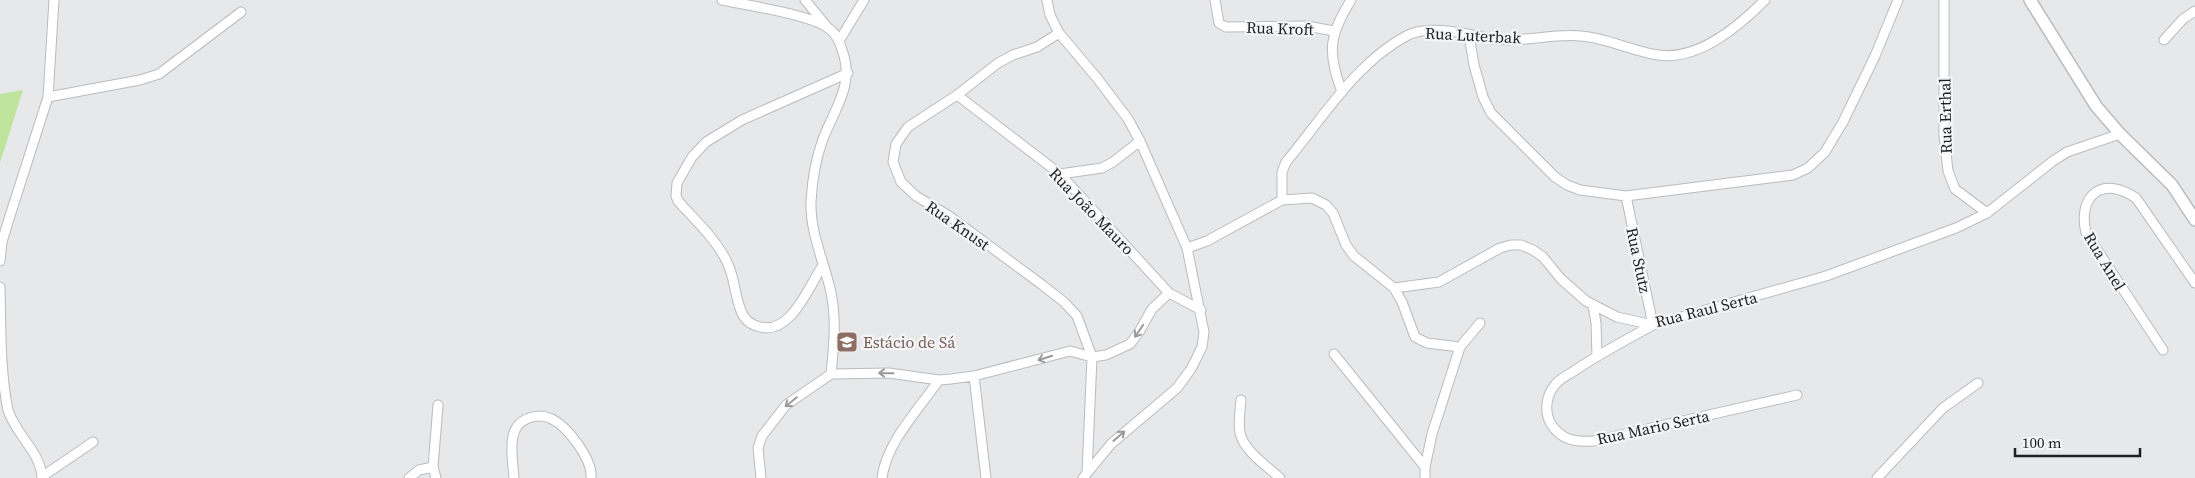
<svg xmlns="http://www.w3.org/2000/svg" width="2195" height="478" font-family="'Source Serif 4',serif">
<rect width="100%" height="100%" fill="#e7e8ea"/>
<path fill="#bfe49d" d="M23 90 0 163V94Z"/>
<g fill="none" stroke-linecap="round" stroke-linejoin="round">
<g stroke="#babbbd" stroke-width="11">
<path id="minor" d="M722 0C746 5 811 15 828 28 835 32 840 42 842 50 855 84 835 108 823 139 816 158 812 182 811 202 810 231 823 260 830 288 837 317 834 344 831 374
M805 0 828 28
M1047 0 1050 15 1059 33 1097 78 1128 119 1140 141 1187 248 1204 332 1202 347 1191 369 1177 388 1111 444 1083 478
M1215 0 1219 23 1226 27 1307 26 1334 31
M1944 0V135L1948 171 1955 189 1987 213
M1059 33 1037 47 1013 55 998 63 957 95 908 127 896 144 893 162 901 182 916 196 949 216 1041 284 1064 302 1077 316 1092 357 1087 473
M1469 35 1474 65 1483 97 1491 113 1555 177 1567 185 1580 190 1626 196 1793 175 1808 168 1825 152 1843 122 1875 56 1898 0
M2164 40 2183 19 2195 11
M839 41 864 0
M1342 92C1327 53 1329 35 1351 0
M957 95 1060 174 1169 293 1201 310
M48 97 140 80 159 74 241 12
M1060 174 1102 168 1113 162 1140 141
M1626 196 1653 325
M1282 200V172L1286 162C1323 118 1356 62 1408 35 1431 24 1470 35 1494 39 1523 43 1552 33 1581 36 1607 38 1632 51 1658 55 1698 61 1738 27 1765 0
M1187 248 1207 241 1282 200 1312 198 1326 205 1333 213 1346 245 1354 256 1394 288 1439 282 1500 248 1511 245H1521L1533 250 1543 257 1561 279 1586 301 1617 317 1653 325 1826 276 1956 228 1987 213 2053 161 2067 152 2120 134
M0 261 2 242 8 222 48 97 54 0
M823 265C809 286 791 335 760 327 751 325 744 319 741 311 734 294 735 276 726 260 715 238 694 219 678 201L676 196 677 183 692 157 706 142 742 120 848 73
M0 287C1 327 0 371 8 410 15 434 41 452 42 478
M1394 288 1402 302 1415 337 1427 343 1460 347
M1593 305 1596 323 1597 356
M1653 325C1626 340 1599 354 1574 371 1568 375 1559 379 1555 385 1546 395 1544 412 1551 424 1562 441 1576 442 1594 441L1797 395
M2163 350 2086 233C2077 195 2103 175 2136 198L2195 283
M1334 354 1425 467
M974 376 986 478
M1241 400C1240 411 1238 422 1240 433 1244 451 1267 466 1280 478
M43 476 93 442
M409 478 419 470 433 467
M436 478 433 467 438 405
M514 478C513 464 510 449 513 436 517 418 537 412 552 419 568 427 593 460 591 478
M761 478 758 448 762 436 786 405 831 374 889 373 939 380 951 379 974 376 1070 351 1092 357 1106 355 1130 344 1139 332 1152 309 1169 293
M882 478C886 443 919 409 939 380
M1425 478V467L1432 434 1460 347 1480 323
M1877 478 1943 408 1978 383"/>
</g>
<g stroke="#babbbd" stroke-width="14">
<path id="tertiary" d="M2030 0 2096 106 2120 134 2172 185 2195 220"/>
</g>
<use href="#minor" stroke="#fff" stroke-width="9"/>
<use href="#tertiary" stroke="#fff" stroke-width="11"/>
</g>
<defs><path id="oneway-shaft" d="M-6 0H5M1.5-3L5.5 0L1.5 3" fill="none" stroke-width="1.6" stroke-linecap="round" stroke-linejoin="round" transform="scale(1.25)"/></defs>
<g stroke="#9a9a9b">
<use href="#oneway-shaft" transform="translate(1139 331) rotate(124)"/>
<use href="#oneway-shaft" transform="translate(1045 358) rotate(162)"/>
<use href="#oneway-shaft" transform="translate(886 373) rotate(-179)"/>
<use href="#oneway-shaft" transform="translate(791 402) rotate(141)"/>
<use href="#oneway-shaft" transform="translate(1119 436) rotate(-41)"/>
</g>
<defs>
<g id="university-square" transform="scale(1.125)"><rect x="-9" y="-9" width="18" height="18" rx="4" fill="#8d6e63" stroke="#f4f5f7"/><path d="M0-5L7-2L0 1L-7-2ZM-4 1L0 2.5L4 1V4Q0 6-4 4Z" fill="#fff"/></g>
</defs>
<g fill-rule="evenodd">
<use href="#university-square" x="847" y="342"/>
</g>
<g text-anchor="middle" stroke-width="4.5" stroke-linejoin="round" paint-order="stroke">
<g font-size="16" fill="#1f1f20" stroke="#f4f5f7">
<text transform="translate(1280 28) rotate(2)" y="6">Rua Kroft</text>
<text transform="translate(1473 35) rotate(3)" y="6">Rua Luterbak</text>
<text transform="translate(1945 116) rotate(-91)" y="6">Rua Erthal</text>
<text transform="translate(1092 211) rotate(46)" y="6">Rua João Mauro</text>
<text transform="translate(958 225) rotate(35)" y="6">Rua Knust</text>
<text transform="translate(1639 260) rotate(78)" y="6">Rua Stutz</text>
<text transform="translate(2105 261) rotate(59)" y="6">Rua Anel</text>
<text transform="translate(1706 309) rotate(-14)" y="6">Rua Raul Serta</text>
<text transform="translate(1653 427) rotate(-12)" y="6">Rua Mario Serta</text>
</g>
<g font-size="16" fill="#785e54" stroke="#f4f5f7" text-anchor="start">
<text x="863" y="348">Estácio de Sá</text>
</g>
</g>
<path d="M2015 448v8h125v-8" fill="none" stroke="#1f1f20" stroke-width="2.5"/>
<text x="2022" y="448" font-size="15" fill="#1f1f20" stroke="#f4f5f7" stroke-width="4" paint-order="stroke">100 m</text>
</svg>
